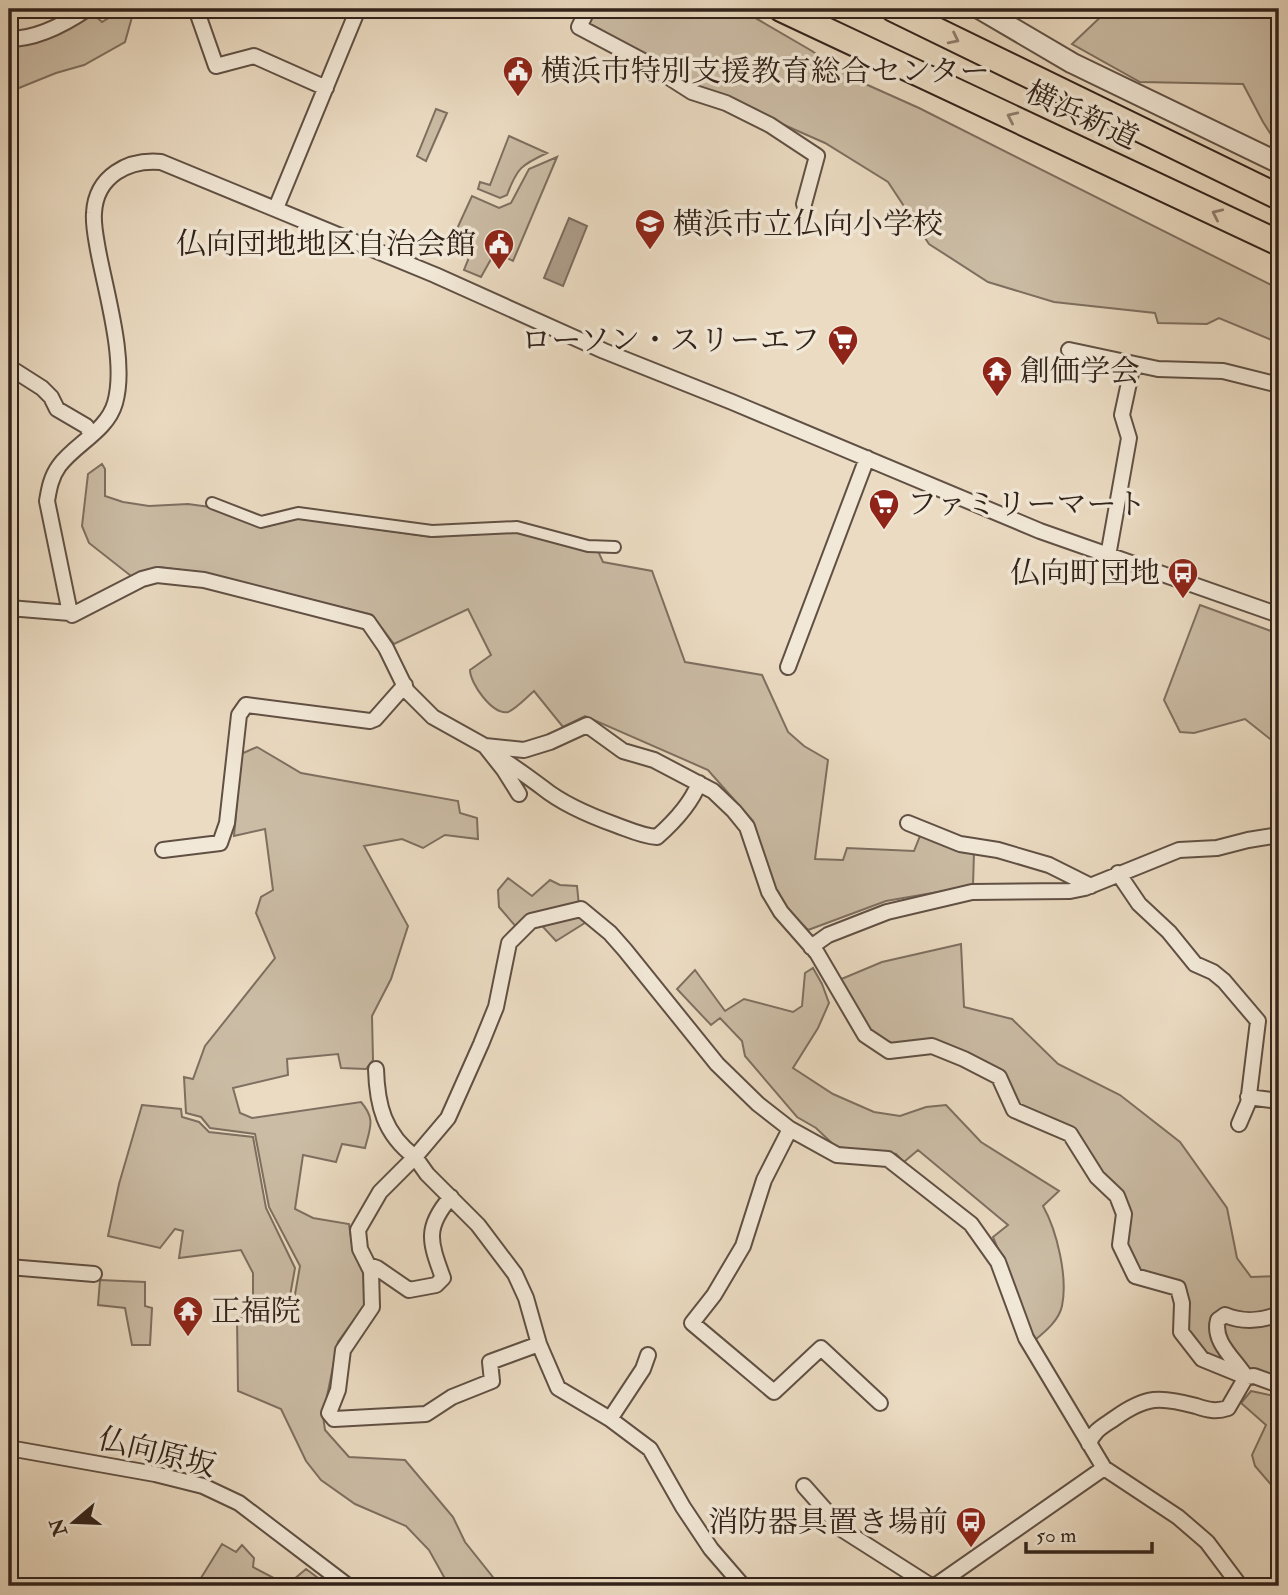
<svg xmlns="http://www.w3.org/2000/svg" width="1288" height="1595" font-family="'IM FELL Double Pica','Noto Serif JP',serif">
<rect width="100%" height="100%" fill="#ebdbc2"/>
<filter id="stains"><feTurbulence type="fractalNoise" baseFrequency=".00286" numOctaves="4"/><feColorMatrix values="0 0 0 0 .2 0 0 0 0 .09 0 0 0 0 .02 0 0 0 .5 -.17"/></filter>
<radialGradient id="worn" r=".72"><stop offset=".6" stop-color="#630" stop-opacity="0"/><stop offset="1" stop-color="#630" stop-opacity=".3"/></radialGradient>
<path fill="#cbbca5" stroke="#7e6f60" stroke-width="2" d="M595 9H740L812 51 852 78 919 108 1279 289V343L1219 318 1207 324 1158 323 1155 313 1054 302 988 282 929 244 888 182 825 143 694 85 589 23Z
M1109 9H1279V147L1263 122 1243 84 1140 82 1072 44Z
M93 14 102 22 115 14 132 17 125 42 84 65 56 73 9 92V45C38 47 69 28 93 14Z
M436 109 447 113 426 161 417 156Z
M509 136 547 153C521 165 517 168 507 195L500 198 478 189 480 182 490 185Z
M557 157 513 261 495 252 481 277 464 270 474 245 459 237 453 247 450 244 472 196 499 208 511 203 529 169Z
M102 464 105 469V496L123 502 149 506 188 504 210 507 261 527 298 518 432 537 517 531 598 551 603 562 652 571 685 662 762 675 788 732 804 746 828 760 815 859 843 860 847 848 914 851 920 836 974 852 973 886 886 901 808 930 785 907 774 890 753 821 708 770 585 716 563 727 534 691C527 697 516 709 508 712 492 715 470 683 470 670L491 655 468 609 394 644 372 615 204 573 159 567 131 576 89 543 82 526 88 474Z
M1200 605 1279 634V746L1245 719 1194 733 1180 732 1164 700Z
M257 747 301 773 458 801 460 813 477 818 478 839 445 835 423 848 402 839 364 846 408 926 391 979 372 1016 373 1060 366 1069 341 1068 338 1054 287 1059 288 1075 233 1088 240 1113 252 1118 361 1102C376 1119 370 1128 365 1148L342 1144 336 1162 303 1155 295 1209 313 1218 349 1224 352 1245 363 1267 366 1303 338 1342 323 1416 325 1430 349 1457 405 1460 453 1517 465 1542 500 1586H449L429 1550 406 1526 355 1504 321 1480 306 1461 281 1409 238 1391 237 1318 294 1300 300 1266 269 1207 255 1134 210 1128 201 1117 186 1113 184 1077 193 1079 205 1046 275 958 256 913 261 897 273 890 265 829 234 836 241 754Z
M508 878 532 896 550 880 560 885 577 886 579 906 588 921 556 941 533 916 517 928 499 907 498 890Z
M961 944 964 1007 1012 1019 1058 1064 1120 1095 1180 1142 1227 1208 1237 1258 1251 1277 1279 1276V1377L1207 1356 1187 1330 1189 1302 1182 1282 1139 1270 1127 1244 1122 1192 1091 1161 1073 1129 1017 1107 1002 1073 938 1041 891 1046 869 1031 839 980 882 962Z
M813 968 822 984 829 1003 818 1028 793 1068 833 1094 874 1112 900 1116 926 1107 946 1105 981 1142 1059 1191 1043 1206C1057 1231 1068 1277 1062 1306 1059 1320 1046 1331 1035 1340L993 1237 1008 1225 918 1150 904 1162 896 1154 836 1147 816 1128 797 1117 745 1056 742 1041 720 1018 711 1025 677 989 695 970 725 1011 744 999 793 1012 802 1006 805 973Z
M142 1105 181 1109 182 1117 199 1122 209 1132 253 1137 266 1208 295 1268 290 1296 253 1309V1273L241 1250 179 1258 183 1231 175 1229 160 1248 108 1236 119 1184Z
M100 1280 145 1282V1306L152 1308 150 1345H132L125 1308 98 1305Z
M1251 1391 1279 1397V1494L1255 1466 1252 1455 1266 1425 1241 1403Z
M222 1544 236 1552 242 1545 254 1558 253 1567 287 1585 306 1569 329 1586H196Z"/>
<path fill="#ac9c89" stroke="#7b6b5d" stroke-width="2" d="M569 218 587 226 563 286 544 278Z"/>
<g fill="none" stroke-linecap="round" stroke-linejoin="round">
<g stroke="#605044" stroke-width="14">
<path id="pedestrian" d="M212 503 261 522 298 513 432 531 517 527 588 546 615 547"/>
</g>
<g stroke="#605044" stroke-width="18">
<path id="minor" d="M196 9 216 66 254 56 326 88
M588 9 579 27 645 62 692 92 726 103 770 125 817 156 804 204
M9 39C37 39 65 24 87 9
M276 208 358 9
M1069 350 1158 369 1223 371 1279 385
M9 367 42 388 51 397 57 409 86 426 92 435
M1108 556 1129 438 1122 415 1133 364
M9 608 70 613 47 501C49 489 51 477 59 466 75 444 107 431 115 403 127 362 106 293 98 250 96 238 93 225 94 213 96 176 128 159 161 162L435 275 604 351 732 402 1040 531 1279 615
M72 615 142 579 157 575 204 580 368 622 386 648 407 691 433 717 485 746 504 770 519 794
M788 667 867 458
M485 746 524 750 550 742 587 725 623 751 654 760 713 791 734 811 747 827 769 892 781 912 817 953 865 1035 889 1051 932 1046 964 1059 999 1077 1014 1110 1070 1134 1097 1177 1117 1196 1124 1214 1120 1245 1135 1276 1178 1288 1182 1303 1181 1332 1202 1359 1246 1377 1254 1376 1279 1385
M498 757C514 766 528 777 543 788 564 805 591 816 616 825 630 830 642 836 657 837 674 822 691 804 699 783
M908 823 960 844 998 850 1049 865 1091 886
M163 850 220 843 227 823 239 715 246 705 370 721 375 719 405 685
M1118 873 1139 904 1169 932 1195 964 1213 972 1224 981 1258 1021 1248 1103 1239 1124
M811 947 828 935 887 912 972 892 1070 891 1085 888 1179 850 1217 848 1248 840 1279 835
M376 1069C377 1105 384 1134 415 1157L380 1192 358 1230 360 1249 371 1271 372 1307 343 1350 338 1390 329 1413 334 1419 426 1414 452 1397 492 1381 490 1362 539 1344
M1248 1097 1279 1101
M790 1129 764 1180 743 1246 714 1295 692 1323 774 1392 821 1348 880 1403
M368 1265 377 1268 409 1290 436 1285 443 1278C430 1242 424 1228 451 1197
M9 1267 94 1274
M610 1419 643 1369 648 1355
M1089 1444C1094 1430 1102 1427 1115 1418 1146 1396 1160 1396 1196 1406 1208 1410 1216 1412 1228 1408L1246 1377C1235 1359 1212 1342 1218 1320L1225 1315C1244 1323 1261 1321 1279 1314
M9 1448 155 1474 203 1486 239 1503 348 1586
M804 1486 843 1530 931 1586
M743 1586 711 1549 683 1507 650 1449 610 1419 558 1388 539 1344 526 1298 515 1274 478 1225 427 1174 415 1157 448 1118 481 1044 496 1007 509 943 531 921 581 909 610 933 625 950 717 1064 758 1104 790 1129 837 1155 888 1159 971 1224 998 1262 1026 1338 1104 1468 1178 1517 1207 1542 1240 1586
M935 1586 1104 1468"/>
</g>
<g stroke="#605044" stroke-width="23">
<path id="tertiary" d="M980 9 1072 63 1279 163"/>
</g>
<g stroke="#31221a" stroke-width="28">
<path id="trunk" d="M781 9 1279 243
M893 9 1279 197"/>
</g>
<use href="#pedestrian" stroke="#f2e8d7" stroke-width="10"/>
<use href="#minor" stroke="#f2e8d7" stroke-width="14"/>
<use href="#tertiary" stroke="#f2e8d7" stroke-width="19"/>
<use href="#trunk" stroke="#ebdbc2" stroke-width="24"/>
</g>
<defs><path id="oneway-chevron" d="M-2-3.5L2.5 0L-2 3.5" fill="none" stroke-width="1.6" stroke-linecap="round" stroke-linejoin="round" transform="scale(1.75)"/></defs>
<g stroke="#8e7e6e">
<use href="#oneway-chevron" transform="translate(954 39) rotate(26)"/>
<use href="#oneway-chevron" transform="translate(1012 117) rotate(-155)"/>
<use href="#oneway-chevron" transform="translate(1217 214) rotate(-155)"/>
</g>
<defs>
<g id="civic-pin" transform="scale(1.575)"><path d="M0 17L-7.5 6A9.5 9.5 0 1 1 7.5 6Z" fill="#8f2418" stroke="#f2e8d7"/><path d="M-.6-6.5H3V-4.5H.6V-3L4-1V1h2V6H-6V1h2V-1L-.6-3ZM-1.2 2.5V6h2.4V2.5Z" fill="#fff"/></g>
<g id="school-pin" transform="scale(1.575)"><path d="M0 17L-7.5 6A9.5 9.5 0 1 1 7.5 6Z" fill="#8f2418" stroke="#f2e8d7"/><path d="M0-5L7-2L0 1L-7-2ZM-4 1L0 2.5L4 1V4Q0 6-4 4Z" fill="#fff"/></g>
<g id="supermarket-pin" transform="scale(1.575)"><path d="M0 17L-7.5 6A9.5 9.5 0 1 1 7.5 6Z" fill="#8f2418" stroke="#f2e8d7"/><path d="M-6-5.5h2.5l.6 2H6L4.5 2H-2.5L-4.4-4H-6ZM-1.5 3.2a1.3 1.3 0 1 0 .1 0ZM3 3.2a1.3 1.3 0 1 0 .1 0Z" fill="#fff"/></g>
<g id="temple-pin" transform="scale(1.575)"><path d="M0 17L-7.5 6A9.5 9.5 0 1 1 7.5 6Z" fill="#8f2418" stroke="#f2e8d7"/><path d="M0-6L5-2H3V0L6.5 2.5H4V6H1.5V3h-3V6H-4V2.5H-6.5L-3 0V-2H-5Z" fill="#fff"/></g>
<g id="bus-pin" transform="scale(1.575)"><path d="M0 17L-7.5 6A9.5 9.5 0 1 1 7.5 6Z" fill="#8f2418" stroke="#f2e8d7"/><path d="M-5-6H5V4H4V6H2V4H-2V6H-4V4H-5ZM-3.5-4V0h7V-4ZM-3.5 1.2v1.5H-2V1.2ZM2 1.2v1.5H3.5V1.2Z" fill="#fff"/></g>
</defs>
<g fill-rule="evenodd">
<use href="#civic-pin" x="518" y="71"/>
<use href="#school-pin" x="650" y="224"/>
<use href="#civic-pin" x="499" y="244"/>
<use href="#supermarket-pin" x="843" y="340"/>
<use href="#temple-pin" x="997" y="371"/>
<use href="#supermarket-pin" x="884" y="504"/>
<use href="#bus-pin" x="1183" y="573"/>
<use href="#temple-pin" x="188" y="1311"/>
<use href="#bus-pin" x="971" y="1522"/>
</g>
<g text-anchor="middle" stroke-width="7" stroke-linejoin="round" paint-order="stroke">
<g font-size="30" fill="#31221a" stroke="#f2e8d7" text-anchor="start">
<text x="541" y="81">横浜市特別支援教育総合センター</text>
<text x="673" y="234">横浜市立仏向小学校</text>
<text x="476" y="254" text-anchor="end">仏向団地地区自治会館</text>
<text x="820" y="350" text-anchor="end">ローソン・スリーエフ</text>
<text x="1020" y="381">創価学会</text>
<text x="907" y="514">ファミリーマート</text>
<text x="1160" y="583" text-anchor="end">仏向町団地</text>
<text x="211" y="1321">正福院</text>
<text x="948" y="1532" text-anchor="end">消防器具置き場前</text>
</g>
<g font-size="30" fill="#31221a" stroke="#f2e8d7">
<text transform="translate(1082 115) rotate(25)" y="10">横浜新道</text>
<text transform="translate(157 1452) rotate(14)" y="10">仏向原坂</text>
</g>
</g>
<rect width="1288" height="1595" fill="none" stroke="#ebdbc2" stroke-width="35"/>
<rect x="10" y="10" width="1267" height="1574" fill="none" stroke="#31221a" stroke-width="3.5"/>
<rect x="18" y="18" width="1253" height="1560" fill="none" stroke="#31221a" stroke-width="2"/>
<g transform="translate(74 1522) rotate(251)" stroke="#f2e8d7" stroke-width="5" paint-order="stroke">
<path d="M0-5L12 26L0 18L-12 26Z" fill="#31221a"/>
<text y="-10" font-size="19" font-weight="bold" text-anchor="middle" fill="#31221a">N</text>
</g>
<path d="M1026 1542v10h126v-10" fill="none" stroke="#31221a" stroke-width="3.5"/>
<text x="1036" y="1542" font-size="21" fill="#31221a" stroke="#f2e8d7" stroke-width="5" paint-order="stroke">50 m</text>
<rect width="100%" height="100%" filter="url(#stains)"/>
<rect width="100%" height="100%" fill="url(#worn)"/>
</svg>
